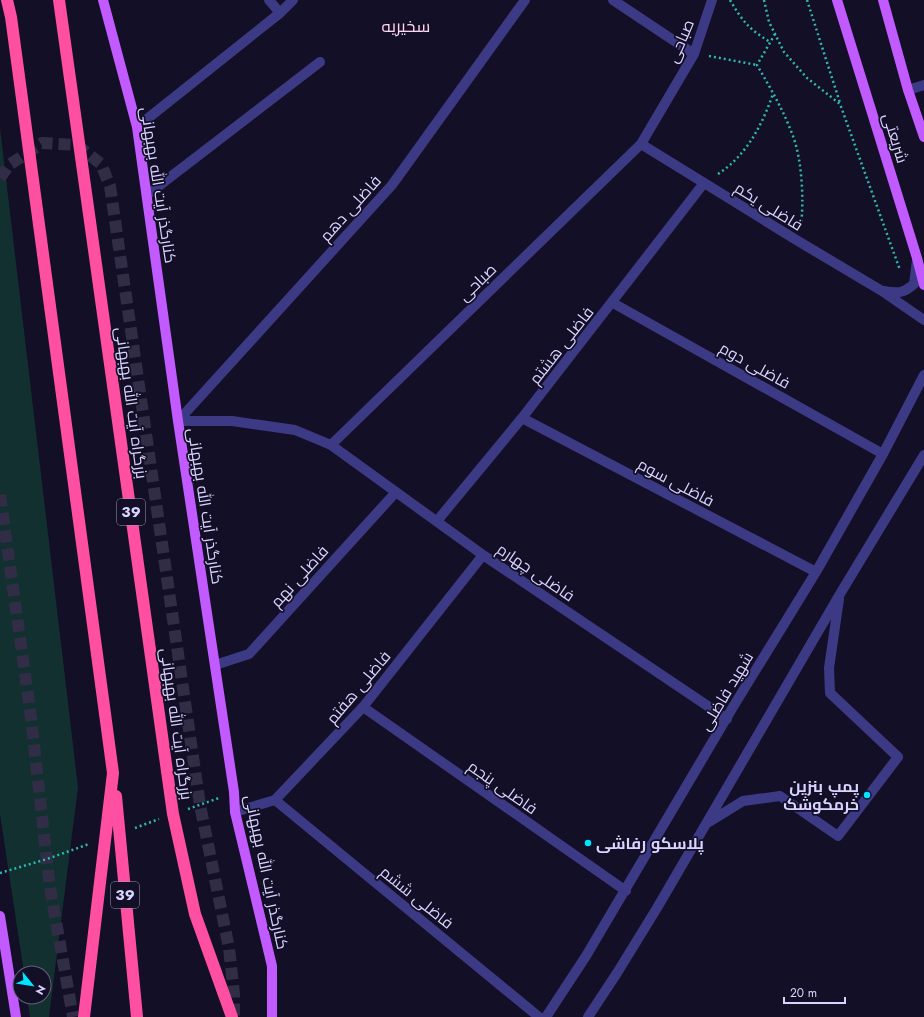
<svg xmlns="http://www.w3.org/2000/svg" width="924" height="1017" font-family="Jost,Cairo,sans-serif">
<rect width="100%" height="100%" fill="#130f26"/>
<path fill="#12302f" d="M0 128 78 787 49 1017H30L27 997H44V973H24L0 814Z"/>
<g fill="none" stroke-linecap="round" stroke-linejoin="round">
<path stroke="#312d47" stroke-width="12" stroke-dasharray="12 6" stroke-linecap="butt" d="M0 178 9 165 42 143 77 145 101 164 110 186 200 805 229 948 234 994V1017
M0 495 30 710 50 888 73 1017"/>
<path stroke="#2fb8b0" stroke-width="2.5" stroke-dasharray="2 3" stroke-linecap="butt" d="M730 0C743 22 749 29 770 42
M764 0 769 22 784 52 807 78 840 104 900 270
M807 0 840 103
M775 34 757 65C771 89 785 113 794 139 802 162 804 201 801 225
M709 56 757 65
M718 174C747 155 762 125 773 94
M188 809 219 798
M135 828 159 819
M0 873 47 859 89 844"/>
<path stroke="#3d3a85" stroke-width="10" d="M269 0 280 13
M613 0 694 54
M908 90 924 85
M137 127 280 13 293 0
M641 144 798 241 882 291 924 320
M147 195 320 62
M884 291C898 293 903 294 914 284L917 260
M613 303 883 454
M522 418 816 572
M178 421H232L295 430 331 445 641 144 694 54 712 0
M178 421 392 185 525 0
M331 445 483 555 727 719
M437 521 522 418 704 183
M215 665 249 654 396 492
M363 707 626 891
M275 800 539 1017
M235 812 275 800 363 707 483 555
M709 822 743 801 780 796 838 836 898 757 830 693 829 668 839 599
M546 1017 586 956 733 707 816 572 883 454 924 375
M588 1017 617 973 657 908 840 594 924 455"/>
<path stroke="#c25bff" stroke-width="10" d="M103 0 137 127 178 421 234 792 235 812 272 966V1017
M837 0 917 258 924 285
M883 0 908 90 924 137
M0 916 16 1017"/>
<path stroke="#ff4fa3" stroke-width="12" d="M7 0 11 17 113 773 84 1017
M59 0 173 814 195 914 232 1017
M116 796 137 1017"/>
</g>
<g fill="#00e5ff" stroke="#130f26" stroke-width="1.5">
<circle cx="867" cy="795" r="4"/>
<circle cx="588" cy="843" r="4"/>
</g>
<g text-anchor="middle" stroke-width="3.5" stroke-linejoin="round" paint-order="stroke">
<g fill="#130f26" stroke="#9e99be" stroke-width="1">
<rect x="117" y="499" width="28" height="26" rx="3"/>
<rect x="111" y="882" width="28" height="26" rx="3"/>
</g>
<g font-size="15" font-weight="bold" fill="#d9d4ff">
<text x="131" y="517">39</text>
<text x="125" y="900">39</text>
</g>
<g font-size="16" fill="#d9d4ff" stroke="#130f26">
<text transform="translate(680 41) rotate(-67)" y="6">صباحی</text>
<text transform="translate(896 138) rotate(73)" y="6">شریعتی</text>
<text transform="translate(159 185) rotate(81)" y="6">کنارگذر آیت الله بهبهانی</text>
<text transform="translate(769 206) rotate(32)" y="6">فاضلی یکم</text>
<text transform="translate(350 208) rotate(-48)" y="6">فاضلی دهم</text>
<text transform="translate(477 282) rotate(-44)" y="6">صباحی</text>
<text transform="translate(561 345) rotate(-52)" y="6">فاضلی هشتم</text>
<text transform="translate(755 365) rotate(29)" y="6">فاضلی دوم</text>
<text transform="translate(132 403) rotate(82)" y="6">بزرگراه آیت الله بهبهانی</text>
<text transform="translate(676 482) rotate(28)" y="6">فاضلی سوم</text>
<text transform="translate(206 506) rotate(81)" y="6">کنارگذر آیت الله بهبهانی</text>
<text transform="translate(536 572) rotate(34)" y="6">فاضلی چهارم</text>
<text transform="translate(299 576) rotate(-48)" y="6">فاضلی نهم</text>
<text transform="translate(358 687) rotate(-50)" y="6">فاضلی هفتم</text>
<text transform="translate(726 691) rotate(-59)" y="6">شهید فاضلی</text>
<text transform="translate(177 724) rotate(82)" y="6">بزرگراه آیت الله بهبهانی</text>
<text transform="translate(503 787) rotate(35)" y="6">فاضلی پنجم</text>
<text transform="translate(267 872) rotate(78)" y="6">کنارگذر آیت الله بهبهانی</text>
<text transform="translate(417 897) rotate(39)" y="6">فاضلی ششم</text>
</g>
<g font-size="16" font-weight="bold" fill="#d9d4ff" stroke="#130f26" text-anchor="end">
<text x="859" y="792">پمپ بنزین<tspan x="859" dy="18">خرمکوشک</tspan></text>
<text x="596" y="849" text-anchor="start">پلاسکو رفاشی</text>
</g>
<g font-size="17" fill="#ffd6f0" stroke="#130f26">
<text x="406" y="32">سخیریه</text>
</g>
</g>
<g transform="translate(32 985) rotate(120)"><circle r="19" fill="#130f26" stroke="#625e7d"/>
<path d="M0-3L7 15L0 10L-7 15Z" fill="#00e5ff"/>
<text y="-6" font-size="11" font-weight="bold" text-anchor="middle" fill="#d9d4ff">N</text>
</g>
<path d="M784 997v6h61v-6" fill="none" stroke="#d9d4ff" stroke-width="2"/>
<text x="790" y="997" font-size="12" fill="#d9d4ff" stroke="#130f26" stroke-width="3" paint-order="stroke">20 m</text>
</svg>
